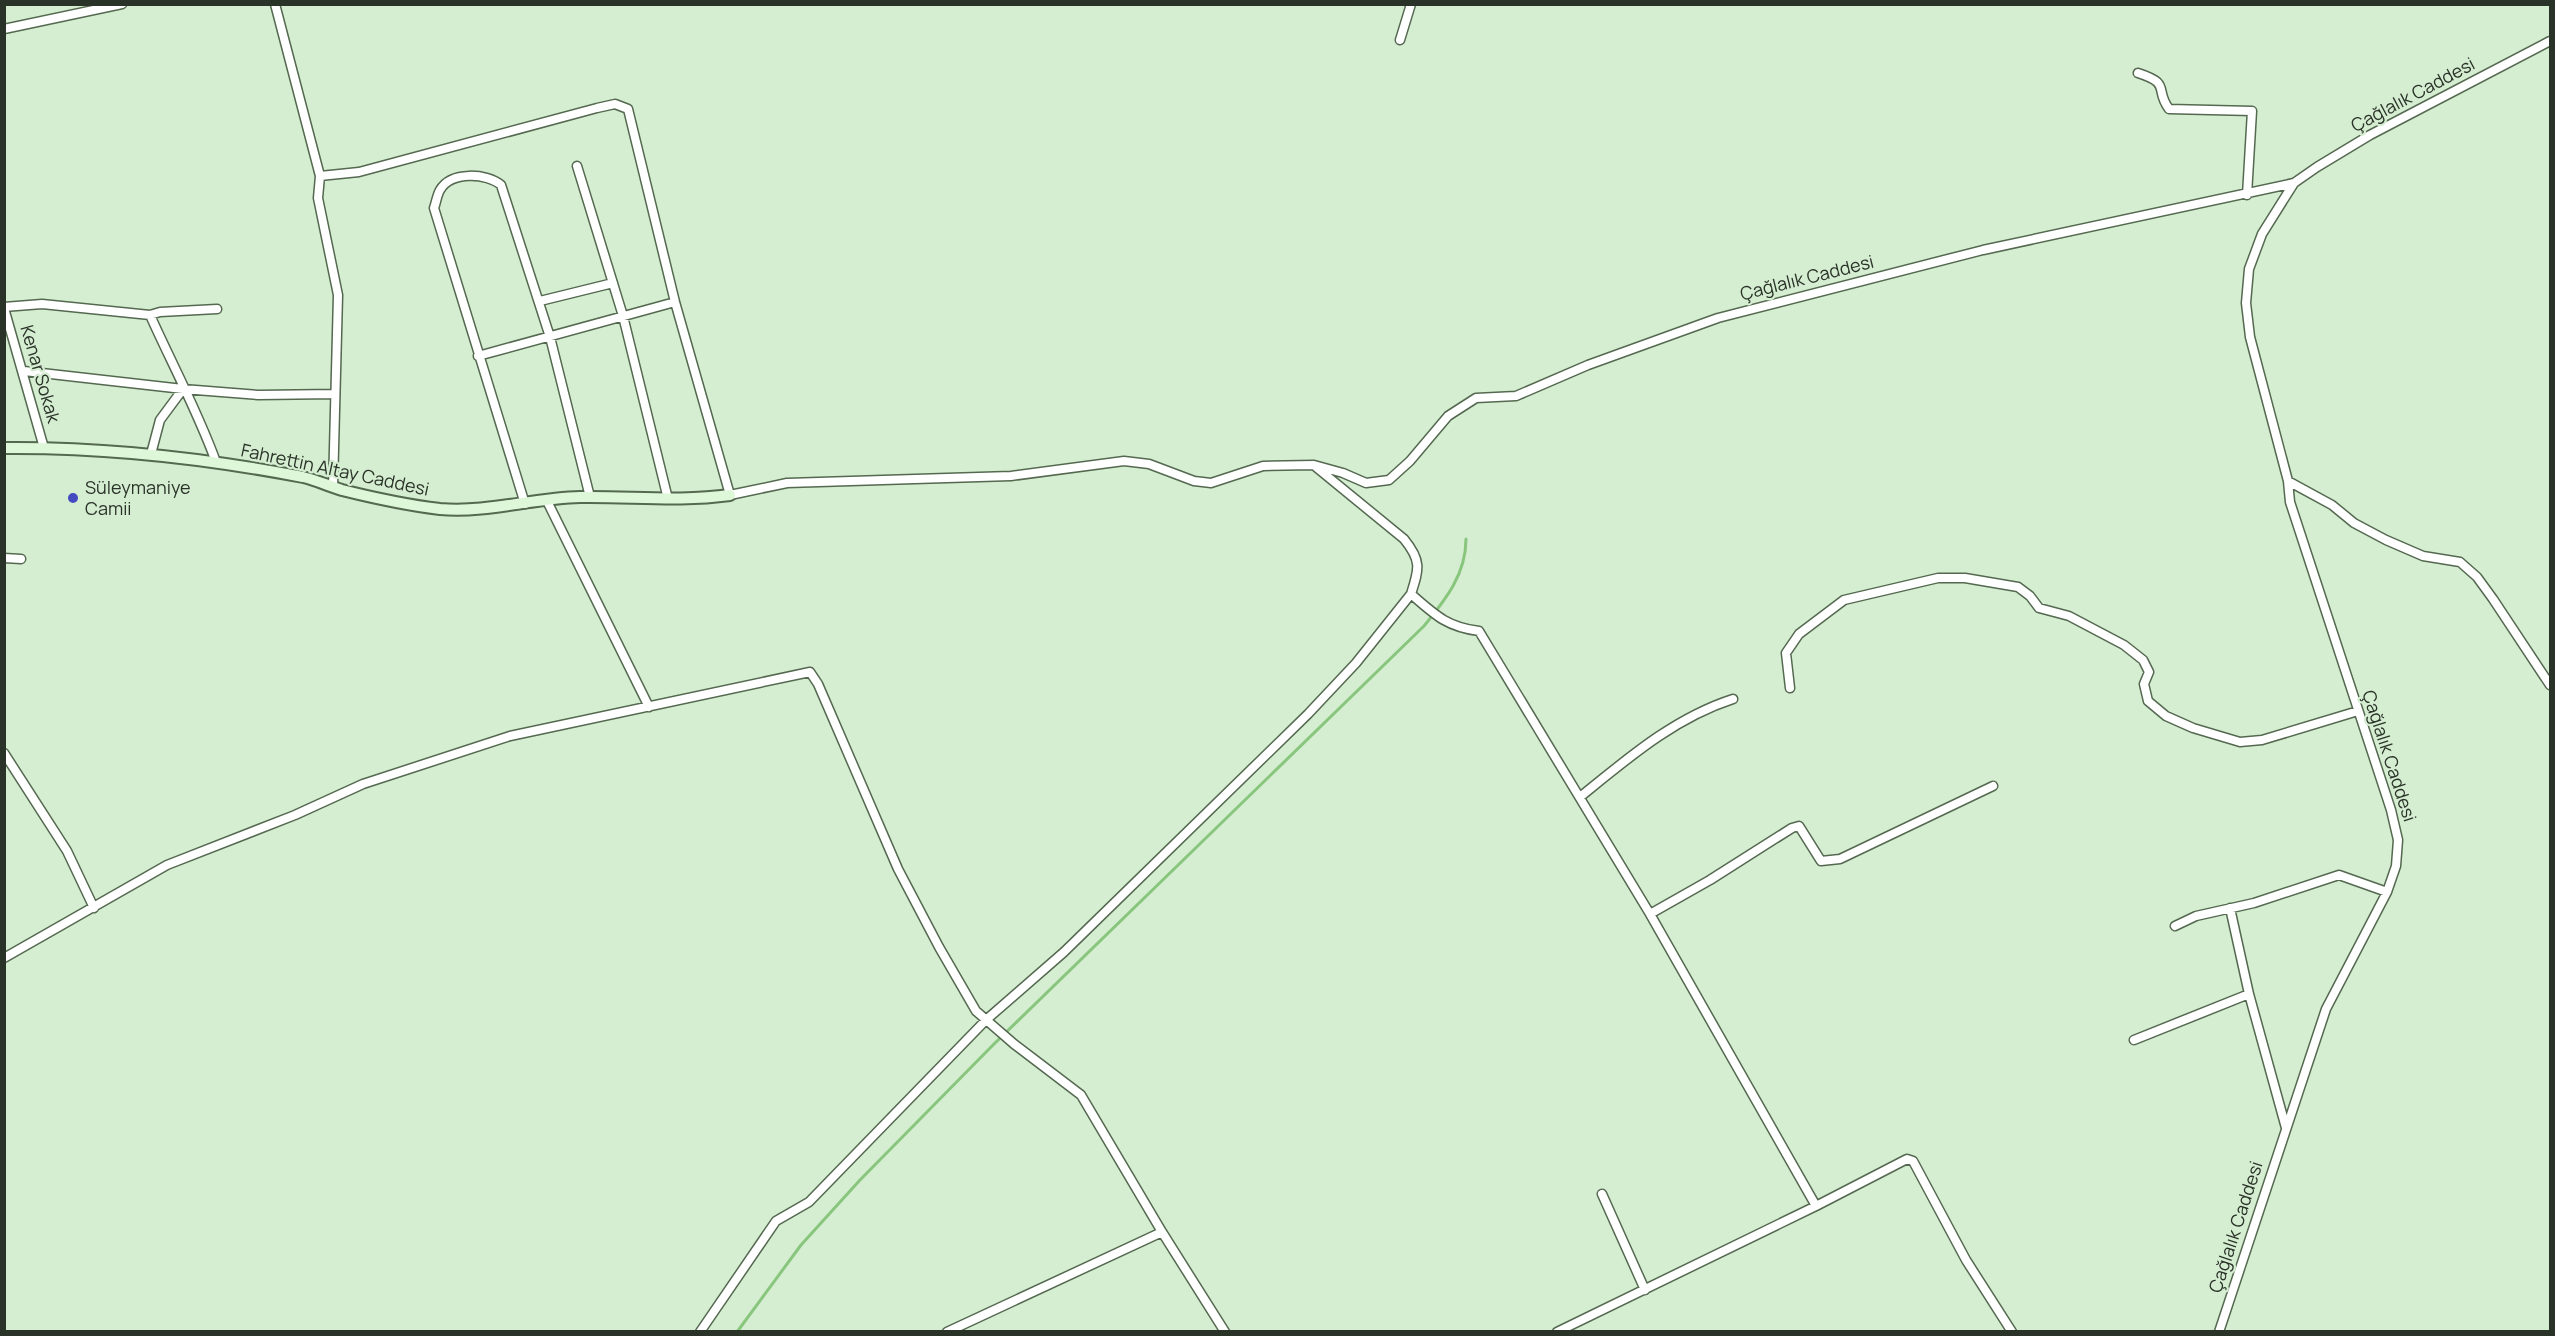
<svg xmlns="http://www.w3.org/2000/svg" width="2555" height="1336" font-family="Manrope,sans-serif">
<rect width="100%" height="100%" fill="#d5edd1"/>
<g fill="none" stroke-linecap="round" stroke-linejoin="round">
<path stroke="#89c67d" stroke-width="3" d="M737 1332 801 1245 860 1180 993 1045 1424 626C1446 599 1466 574 1466 539"/>
<g stroke="#546950" stroke-width="11">
<path id="street" d="M275 4 320 176 318 198 338 295 333 487
M4 29 122 4
M1400 40 1411 4
M2138 73C2172 84 2154 89 2169 109L2252 111 2247 195
M577 166 623 316 668 499
M320 176 359 172 597 108 615 104 628 109 675 302 730 495 787 483 1011 476 1124 461 1149 464 1194 481 1211 483 1263 466 1314 465 1343 473 1366 483 1389 480 1410 461 1448 416 1476 398 1516 396 1588 365 1718 318 1983 250 2294 183
M540 301 613 283
M4 307 42 304 150 315 160 312 217 309
M4 308 44 448
M150 315C172 364 198 412 216 462
M478 356 675 302
M24 371 183 389 258 395 335 394
M151 454 160 420 183 389
M1316 467 1404 539C1422 561 1419 569 1411 594 1435 615 1447 627 1479 631L1650 914 1816 1206
M2288 481 2332 505 2354 523 2386 540 2423 556 2460 562 2477 577 2493 599 2550 685
M547 501 649 707
M525 504 434 208C436 203 437 195 440 190 451 171 487 173 501 185L550 337 590 497
M4 558 21 559
M1790 688 1786 653 1799 634 1844 600 1938 578H1965L2018 587 2030 596 2039 608 2069 616 2124 645 2143 660 2149 672 2144 684 2148 701 2166 716 2193 728 2240 742 2262 740 2358 711
M4 753 67 851 94 908
M1580 797C1627 759 1674 718 1733 699
M2230 908 2249 994 2286 1128
M1650 914 1710 880 1792 828 1799 826 1821 861 1840 859 1993 786
M2175 926 2196 916 2254 903 2339 875 2387 892
M4 958 167 865 295 815 363 784 510 736 810 672 818 684 898 869 939 947 976 1011 1014 1044 1081 1095 1162 1232 1225 1332
M2134 1040 2249 994
M1602 1194 1645 1290
M700 1332 776 1221 809 1202 986 1020 1064 952 1308 714 1356 663 1411 594
M947 1332 1162 1232
M1557 1332 1816 1206 1907 1159 1913 1161 1966 1260 2012 1332
M2219 1332 2326 1009 2387 892 2396 866 2398 840 2391 810 2290 502 2288 481 2250 337 2246 303 2249 269 2262 234 2294 183 2317 167 2370 135 2550 41"/>
</g>
<g stroke="#546950" stroke-width="14">
<path id="secondary" d="M4 448C105 447 204 458 303 477 316 480 329 486 342 490 374 498 406 505 440 509 488 513 533 498 580 497 630 496 679 502 730 495"/>
</g>
<use href="#street" stroke="#fff" stroke-width="8"/>
<use href="#secondary" stroke="#def7d9" stroke-width="10"/>
</g>
<circle fill="#444abf" stroke="#d5edd1" stroke-width="2" cx="73" cy="498" r="6"/>
<g text-anchor="middle" stroke-width="4.5" stroke-linejoin="round" paint-order="stroke">
<g font-size="18" fill="#2a3328" stroke="#d5edd1">
<text transform="translate(2413 95) rotate(-28)" y="6">Çağlalık Caddesi</text>
<text transform="translate(1807 278) rotate(-14)" y="6">Çağlalık Caddesi</text>
<text transform="translate(40 374) rotate(74)" y="6">Kenar Sokak</text>
<text transform="translate(335 470) rotate(12)" y="6">Fahrettin Altay Caddesi</text>
<text transform="translate(2389 756) rotate(72)" y="6">Çağlalık Caddesi</text>
<text transform="translate(2236 1227) rotate(-72)" y="6">Çağlalık Caddesi</text>
</g>
<g font-size="18" fill="#2a3328" stroke="#d5edd1" text-anchor="start">
<text x="85" y="494">Süleymaniye<tspan x="85" dy="21">Camii</tspan></text>
</g>
</g>
<rect width="2555" height="1336" fill="none" stroke="#2a3328" stroke-width="12"/>
</svg>
